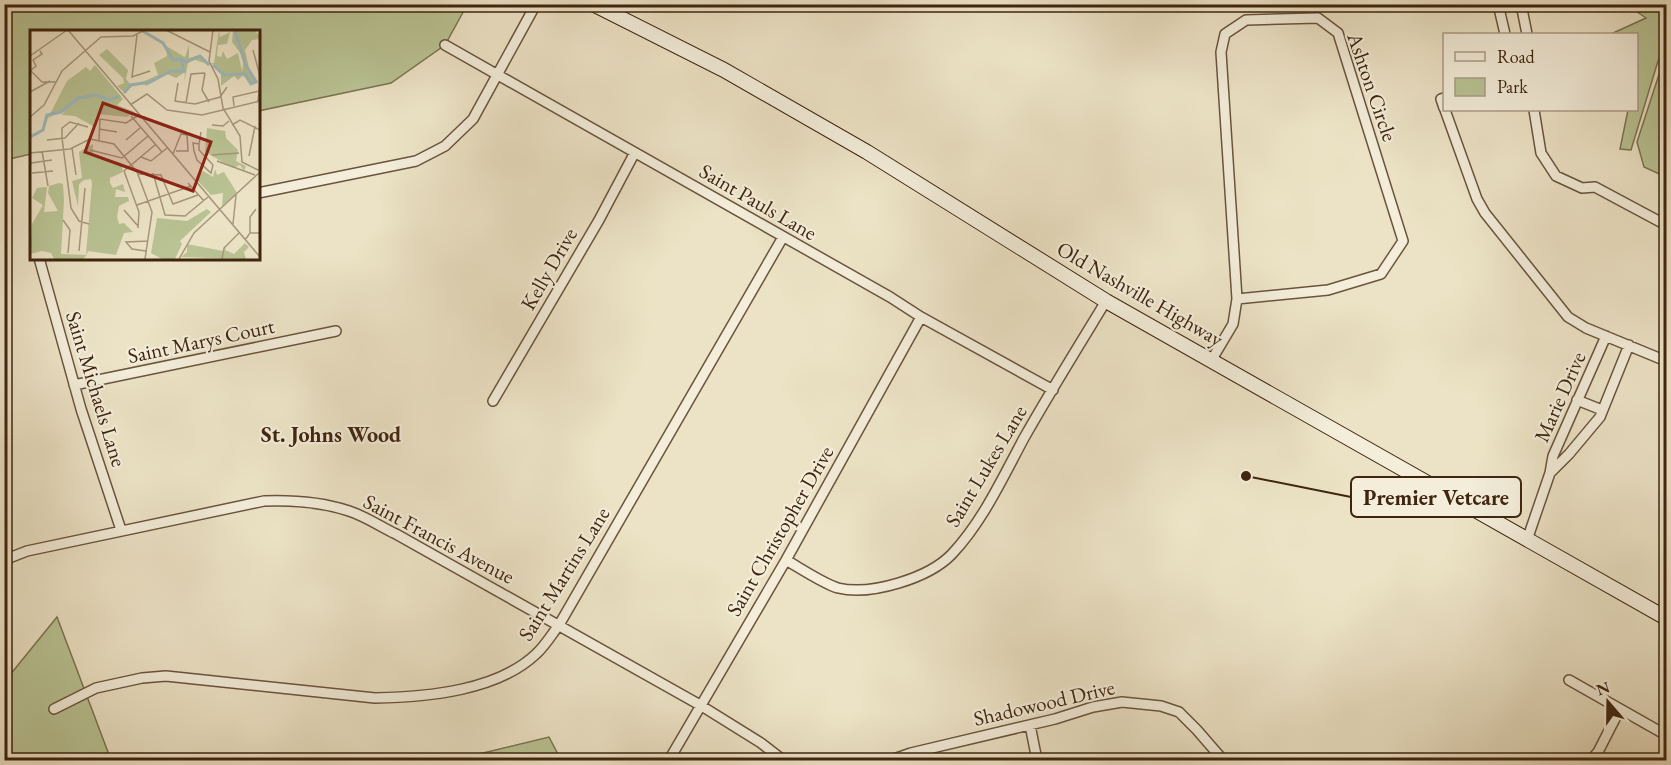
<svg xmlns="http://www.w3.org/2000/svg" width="1671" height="765" font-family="'EB Garamond',serif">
<rect width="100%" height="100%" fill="#ece3c6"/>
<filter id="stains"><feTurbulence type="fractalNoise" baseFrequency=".00333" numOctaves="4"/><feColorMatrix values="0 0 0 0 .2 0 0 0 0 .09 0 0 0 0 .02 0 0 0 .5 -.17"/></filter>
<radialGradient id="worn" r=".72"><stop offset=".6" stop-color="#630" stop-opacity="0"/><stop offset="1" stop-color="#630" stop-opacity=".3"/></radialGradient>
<path fill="#b9c394" stroke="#7c7452" stroke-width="1.5" d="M442 4 467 5 445 45 391 83 258 111V32H32L31 154 5 160V5Z
M1627 5H1666V47L1658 61 1631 150 1620 149 1628 110H1636V34H1611L1646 18Z
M1666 53V177L1644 167 1637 142Z
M57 617 111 760H5V681Z
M549 737 561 760H454Z"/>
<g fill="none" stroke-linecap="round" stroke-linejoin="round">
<g stroke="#6a543d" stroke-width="12">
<path id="street" d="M1498 4 1505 34
M1521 4 1527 34
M445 45 890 297 921 317 1053 390
M1444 98 1441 99 1444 108
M1445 110 1477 199 1485 213 1568 317 1586 328 1666 361
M1534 110 1541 153 1556 176 1582 188 1595 187 1666 225
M258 193 416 161 445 146 473 119 536 4
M39 258 81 409 121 530
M1211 361 1233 324 1237 299 1221 52 1225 34 1246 20 1318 18 1338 33 1403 241 1381 274 1328 290 1237 299
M74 385 336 331
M1577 400 1602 410
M493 401 599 220 634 154
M1550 473 1569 454 1600 417 1629 345
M1527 540 1550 473 1553 456 1606 336
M4 560 27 551 264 501C293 500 322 502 349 511 365 516 381 527 396 534L700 705 761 743 783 760
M786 560C800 568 824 584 838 588 871 596 929 578 952 554 983 521 1003 477 1024 438 1050 392 1078 347 1106 301
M1569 680 1666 735
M54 709 96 688 142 678 166 676 375 698C427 697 497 691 536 654 545 646 552 634 559 625L783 237
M1030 725 1037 760
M669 760 786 560 921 317
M891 760 911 753 1055 719 1093 707 1122 702 1161 706 1179 712 1197 730 1223 760
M1591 760 1598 752 1620 709"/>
</g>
<g stroke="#3f250f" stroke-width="16">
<path id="secondary" d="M593 4 724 70 867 152 1106 301 1666 618"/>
</g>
<use href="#street" stroke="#f3edda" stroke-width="9"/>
<use href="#secondary" stroke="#f3edda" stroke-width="14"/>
</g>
<g text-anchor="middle" stroke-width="4.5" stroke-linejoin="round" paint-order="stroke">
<g font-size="21" fill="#3f250f" stroke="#f3edda">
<text transform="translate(1372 87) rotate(71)" y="7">Ashton Circle</text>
<text transform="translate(758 202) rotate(30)" y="7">Saint Pauls Lane</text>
<text transform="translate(549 269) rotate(-60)" y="7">Kelly Drive</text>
<text transform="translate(1140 294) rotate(30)" y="7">Old Nashville Highway</text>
<text transform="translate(201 341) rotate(-12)" y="7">Saint Marys Court</text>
<text transform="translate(96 389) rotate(73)" y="7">Saint Michaels Lane</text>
<text transform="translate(1560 397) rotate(-66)" y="7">Marie Drive</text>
<text transform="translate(986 466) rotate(-59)" y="7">Saint Lukes Lane</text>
<text transform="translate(780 531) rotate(-60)" y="7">Saint Christopher Drive</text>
<text transform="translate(439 539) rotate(28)" y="7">Saint Francis Avenue</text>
<text transform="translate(564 574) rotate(-58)" y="7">Saint Martins Lane</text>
<text transform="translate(1044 703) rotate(-13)" y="7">Shadowood Drive</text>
</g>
<g font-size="22" font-weight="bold" fill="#3f250f" stroke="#f3edda">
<text x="331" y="442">St. Johns Wood</text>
</g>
</g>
<g transform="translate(30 30)">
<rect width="230" height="230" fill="#ece3c6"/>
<path d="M189 0 190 7 200 2 197 14 188 15 187 26 191 27 193 21 197 29 208 23 212 41 214 28 202 12 203 0H224L229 5V9L222 10 215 20 219 38 228 52 221 55 213 45 208 50 204 46 191 56V42L181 33H184ZM159 15V28L170 25 180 35 163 29 158 33 154 53 155 42 146 48 137 44 116 56 112 52 128 45 124 33 137 26 136 16 155 27ZM77 19 98 40 96 49 101 55 94 62 87 56 94 53 93 48 69 25ZM65 35 93 69 87 75 105 82 97 87 67 84 63 96 45 86 32 85 36 79 18 88 37 51 56 37 60 41ZM177 98 195 101 196 108 208 120 206 131 216 136 214 141 210 135 203 138 175 122ZM63 114V124L67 127 91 133 93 142 80 148V153L83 158 93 154 95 162 86 159 85 167H98L99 171 89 176 87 187 89 194 94 193 103 202 94 203 86 225 58 221 56 226 53 229H24L21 223 12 221 0 224 2 194 13 175 2 168 7 158 17 157 14 182 28 181 18 163 19 156 29 153 33 154 34 171 31 224 56 225 62 153 61 149 54 150 49 154 48 176 42 151 52 148 49 122ZM185 139 187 145 194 142 207 163 192 176 193 163 181 165 166 149 173 141 183 147ZM177 179 181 182 150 211 152 214 145 229H132L121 223 127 188 157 191ZM215 213 219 217 214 222 216 229 151 227 157 222V214L193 221 197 215 195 220 204 224Z" fill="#b9c394"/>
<path fill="none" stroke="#9ebbbf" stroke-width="3" d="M111 0 133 13 143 30 152 29M183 35 194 45 215 44 221 54 226 52 215 34 205 0M94 63 101 55 120 52 141 41H154L151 29 156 32 170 26 179 35M0 107 13 100 17 85 31 82 48 68 67 65 79 70 90 66"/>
<path fill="none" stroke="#a7977d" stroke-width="1.5" d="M38 0 230 227M136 0 180 22M183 0 179 31 188 49 193 78 210 106 212 132 230 141M107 5 102 47 120 41M223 20 230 46M0 26 37 0M0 40 12 52H26M0 41 6 36 3 30 12 24 10 21M175 43 172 60 179 72M148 53 145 71 165 74 190 67 197 57M0 62 20 51M228 71 230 53M156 73 161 44 175 43M100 75 117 64 137 80 172 85 230 71M204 76 203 67 229 61M101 86 132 122M0 87 14 75 32 41 71 7 103 6 115 0M182 95 193 96 199 91M202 95 210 90 230 100M58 97 40 92 32 98V108L41 178 49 191 59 194M69 99 87 102M17 110 35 108 49 93M69 110 70 89 96 93 109 85M96 110 110 98M169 114V120L183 135 181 143 167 130 164 121 163 113 169 114 171 102 169 114M42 118 46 145M60 120 92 128 118 106M12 121 18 156M0 123 40 119 60 109 84 114 107 142 122 182 115 229M143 124 151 104 157 105 158 121H146M182 125 209 123M0 126V161M219 126 225 96M111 127 121 131 137 118M187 131 225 145M1 133 22 130M2 143 23 141M123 143 135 185 155 186 178 167M108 144 131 145 143 174 168 165M158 153 174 171M107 175 161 156M94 180 108 196M33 190 40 200 38 223M203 194 206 165M108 198 109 182 94 141 125 115M220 203V187L226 179M215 210 220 203H230M49 221 55 158M116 221 102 219 96 212 118 211M149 229 164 203 230 142M192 229 194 218 209 203"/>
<path fill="#8f2418" fill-opacity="0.15" stroke="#8f2418" stroke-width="3" d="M73 73 181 112 163 161 55 122Z"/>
<rect width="230" height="230" fill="none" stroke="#3f250f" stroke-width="3"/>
</g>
<path fill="none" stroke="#3f250f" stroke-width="2" d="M1246 476L1351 497"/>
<circle fill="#3f250f" stroke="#f3edda" stroke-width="2" cx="1246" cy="476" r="6"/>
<rect fill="#f3edda" stroke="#3f250f" stroke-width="2" x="1351" y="477" width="170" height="40" rx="6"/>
<g font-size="22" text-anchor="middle" font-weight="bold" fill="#3f250f">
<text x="1436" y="505">Premier Vetcare</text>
</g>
<rect width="1671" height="765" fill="none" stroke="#ece3c6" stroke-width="24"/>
<rect x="6" y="6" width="1659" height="753" fill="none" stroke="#3f250f" stroke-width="3"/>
<rect x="12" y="12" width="1647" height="741" fill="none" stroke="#3f250f" stroke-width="1.5"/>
<rect x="1443" y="33" width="195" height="78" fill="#f3edda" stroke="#ab9d89" stroke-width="1.5"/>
<rect x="1455" y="52" width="30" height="9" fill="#f3edda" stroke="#ab9d89" stroke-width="1.5"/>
<text x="1497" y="63" font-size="18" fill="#3f250f">Road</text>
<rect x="1455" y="78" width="30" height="18" fill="#b9c394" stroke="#ab9d89" stroke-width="1.5"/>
<text x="1497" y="93" font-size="18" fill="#3f250f">Park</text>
<g transform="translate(1608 702) rotate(340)" stroke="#f3edda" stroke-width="4.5" paint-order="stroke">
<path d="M0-4.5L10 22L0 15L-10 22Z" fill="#3f250f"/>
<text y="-9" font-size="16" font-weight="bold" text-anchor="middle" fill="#3f250f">N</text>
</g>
<rect width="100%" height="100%" filter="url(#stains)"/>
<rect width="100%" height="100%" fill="url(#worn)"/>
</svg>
